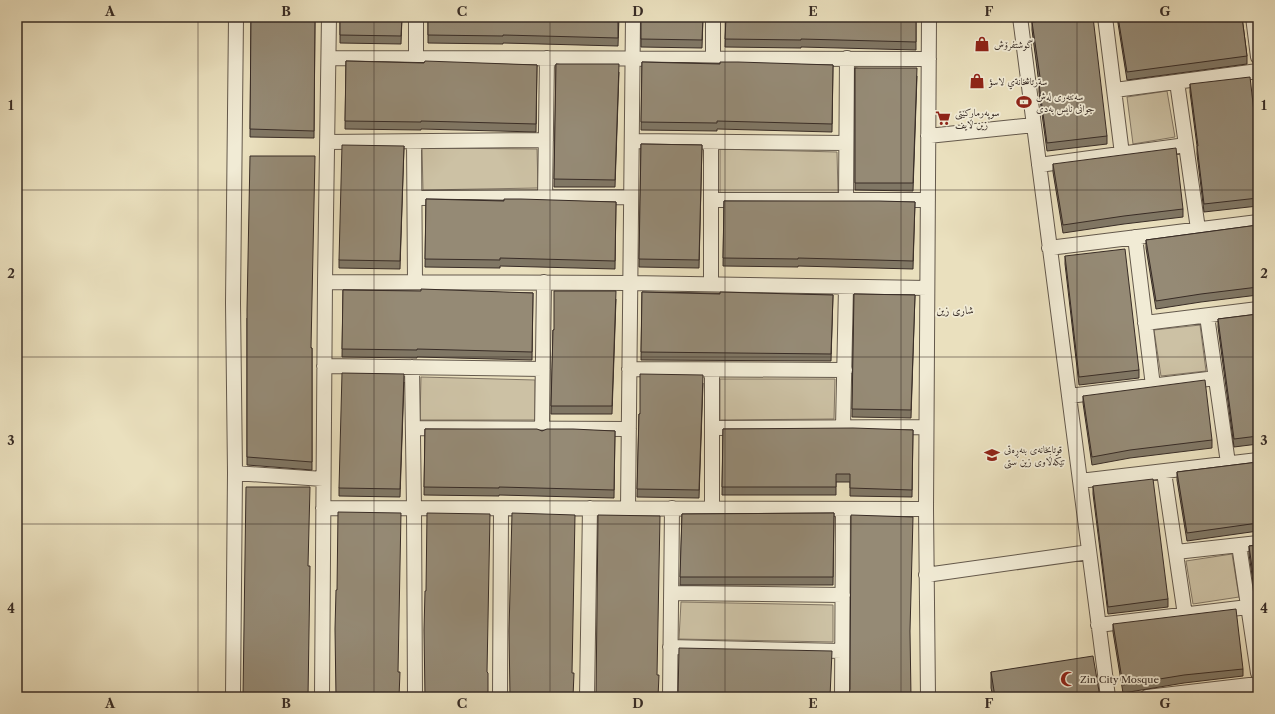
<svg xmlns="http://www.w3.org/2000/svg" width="1275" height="714" font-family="'Libre Caslon Text',Amiri,serif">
<rect width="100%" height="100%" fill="#eae0be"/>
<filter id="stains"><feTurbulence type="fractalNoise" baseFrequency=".005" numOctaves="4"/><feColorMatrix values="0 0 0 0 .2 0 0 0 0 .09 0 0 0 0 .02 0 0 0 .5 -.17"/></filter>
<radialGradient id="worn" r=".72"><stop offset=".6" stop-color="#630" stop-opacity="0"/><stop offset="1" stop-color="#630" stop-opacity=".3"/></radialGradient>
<path fill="#ccc1a4" stroke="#827665" d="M1167 91 1175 137 1133 144 1127 97Z
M422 148 537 149 538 188 423 190Z
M720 149 837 152 838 193H720Z
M1200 325 1206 371 1161 376 1154 330Z
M421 377 535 380V420H420Z
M720 379H835L834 419 720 420Z
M1232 554 1239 597 1193 604 1186 561Z
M681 602 833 605V642L679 639Z"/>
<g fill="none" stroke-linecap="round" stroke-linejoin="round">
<g stroke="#64594c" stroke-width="16">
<path id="minor" d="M416 17V58
M1020 17 1108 697
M1105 17 1122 154
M1253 17 1258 57
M329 58 929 59
M713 58V17
M1177 82 1198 229
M1115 90 1258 71
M928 136 1034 125
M632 141 846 143
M327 142 546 140
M414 142 415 282
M1039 165 1186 145
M415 198 631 197
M545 198 547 58
M711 200H928
M846 200 847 58
M1135 237 1153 386
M1049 248 1258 222
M325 282 630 283 927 288
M711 284V142
M1207 316 1228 463
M1145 323 1258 309
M324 366 543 369
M412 367 414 508 415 697
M629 369 845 370
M712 370V509
M1069 396 1216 378
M843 427 846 287
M413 428 629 429
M712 428 926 427
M542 430 544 282
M1164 472 1185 615
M235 473 323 479
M1080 481 1258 460
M323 508 926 509
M628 509 633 17
M1239 545 1258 673
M1176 552 1258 543
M926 575 1089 552
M671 593 843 595
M1098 625 1248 607
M670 647 842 651
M233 697 235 473 233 303 236 17
M322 697 325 282 329 17
M500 697 501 509
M587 697 590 508
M670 697 672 508
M842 697 843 509
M928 697 926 509 929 17
M1147 697 1258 684"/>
</g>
<use href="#minor" stroke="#f1ebd5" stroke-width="14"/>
</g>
<path fill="#807765" stroke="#382c26" d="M251 17H315L314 138 250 137Z
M340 17H402L401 44 340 43Z
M428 17H619L618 46 503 43V44L428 43Z
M641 17H703L702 48 641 47Z
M726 17H916V50L801 47V48L725 47Z
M1117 17H1242L1247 56V64L1127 80Z
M1032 22 1107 136V144L1047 151 1039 92V84L1032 30Z
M346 61 537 65 536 132 421 129V130L345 129Z
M642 62 833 65 832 132 717 129V131L641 130Z
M556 64 619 72 615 187H554Z
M855 68 917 76 913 191 855 190Z
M1190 84 1258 147V206L1204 212 1197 154V146L1190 92Z
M641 144 702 145 699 268 639 267Z
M404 146 400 269 339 268V260Z
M1053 164 1183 209V217L1124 224 1063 233 1053 172Z
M426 199 616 202 615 269 500 266V268L425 267Z
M724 201 915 202 913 269 798 266V267L723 266Z
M1258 225V295L1201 302 1156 309 1146 248V240Z
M1065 256 1139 370V378L1079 385 1065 264Z
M343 290 533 293 532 360 417 357V358L342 357Z
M642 292 833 295 831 361 641 360Z
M854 294 915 295 911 418 852 417Z
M616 299 612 414H551L553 330H554Z
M1258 314V444L1234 447 1218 327V319Z
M247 318 311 348H312V470L247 465Z
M404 382 400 497 339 496V488Z
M703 383 699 498 637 497 639 414H640Z
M1083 396 1212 440V448L1130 458 1092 465 1083 403Z
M425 429 615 431 614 498 499 495V496L424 495Z
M723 429 913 430 912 497 850 496V482H836V495H722Z
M1258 462V531L1187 541 1177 480V472Z
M1093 486 1168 599V607L1108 614 1093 494Z
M834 513 833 585H680L682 514Z
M1258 545V618L1249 554V546Z
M1113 624 1243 669V676L1184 683 1123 693 1113 632Z
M991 672 1100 697H993L991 688Z"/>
<path fill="#958a75" stroke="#382c26" d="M251 17H315L314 131 250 129Z
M340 17H402L401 36 340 35Z
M428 17H618V38L503 35V36L428 35Z
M641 17H703L702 40 641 39Z
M726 17H916V42L801 39V40L725 39Z
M1077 17H1093L1107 136 1047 143 1039 84H1041L1032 22Z
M1118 17H1242L1247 56 1127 72Z
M346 61 424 63 425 61 537 65 536 124 421 121V122L345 121Z
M642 62 720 64V62H738L833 65 832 124 717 121V123L641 122Z
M556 64H619L615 180 554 179Z
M855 68H917L913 183H855Z
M1250 77 1258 147V198L1204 204 1197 146H1198L1190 84Z
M641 144 702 145 699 260 639 259Z
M342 145 404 146 400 261 339 260Z
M1176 148 1183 209 1124 216 1063 225 1053 164Z
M250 156H315L311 348H312V462L247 457V310Z
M426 199 504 201V199H521L616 202 615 261 500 258V260L425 259Z
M724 201H879L915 202 913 261 798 258V259L723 258Z
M1258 225V287L1201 294 1156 301 1146 240Z
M1125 249 1139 370 1079 377 1065 256Z
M421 289 533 293 532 352 417 349V350L342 349 343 290 421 291Z
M554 291H616L612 406H551L553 330H554Z
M642 292 720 294V292L833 295 831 354 641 352Z
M854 294 915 295 911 410 852 409Z
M1258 314V436L1234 439 1218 319Z
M342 373 404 374 400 489 339 488Z
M640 374 703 375 699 490 637 489 639 414H640Z
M1205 380 1212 440 1130 450 1092 457 1083 396Z
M853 428 913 430 912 490 850 488V474H836V487H722L723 429Z
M425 429H537L542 431 547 429H573L615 431 614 490 499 487V488L424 487Z
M1258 462V523L1187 533 1177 472Z
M1153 479 1168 599 1108 607 1093 486Z
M246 487H310L308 566H310L308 697H243Z
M338 512 401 513 398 672H400L399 697H336L335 629 336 590H337Z
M427 513 490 514 487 672 488 673V697H425L424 630 425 591H426Z
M512 513 575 515 572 673H574L573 697H510L509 631Z
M834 513 833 577H680L682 514Z
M598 515 660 516 657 675H659L658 697H596Z
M851 515 913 517 910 631 911 697H849V694L850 689Z
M1258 545V610L1249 546Z
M1236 609 1243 669 1184 675 1123 685 1113 624Z
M679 648 832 651 830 697H678Z
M1093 656 1100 697H995L991 672Z"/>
<path fill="none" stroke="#382c26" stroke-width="1" stroke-opacity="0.55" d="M198 17V697M374 17V697M550 17V697M725 17V697M901 17V697M1077 17V697M17 190H1258M17 357H1258M17 524H1258"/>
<defs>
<g id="shop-bare" transform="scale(1.2)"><path d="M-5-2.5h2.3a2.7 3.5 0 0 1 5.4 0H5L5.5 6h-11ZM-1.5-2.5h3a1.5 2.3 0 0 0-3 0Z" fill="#8f2418" stroke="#f1ebd5" stroke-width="2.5" paint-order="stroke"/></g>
<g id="stadium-bare" transform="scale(1.2)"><path d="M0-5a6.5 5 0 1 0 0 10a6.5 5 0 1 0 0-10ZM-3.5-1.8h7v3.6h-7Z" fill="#8f2418" stroke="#f1ebd5" stroke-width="2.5" paint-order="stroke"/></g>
<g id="supermarket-bare" transform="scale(1.2)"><path d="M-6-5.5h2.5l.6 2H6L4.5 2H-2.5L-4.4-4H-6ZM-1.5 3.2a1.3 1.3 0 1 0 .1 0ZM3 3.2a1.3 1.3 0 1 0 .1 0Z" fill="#8f2418" stroke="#f1ebd5" stroke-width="2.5" paint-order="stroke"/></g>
<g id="school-bare" transform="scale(1.2)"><path d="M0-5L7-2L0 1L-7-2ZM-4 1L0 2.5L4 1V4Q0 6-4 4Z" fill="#8f2418" stroke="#f1ebd5" stroke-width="2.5" paint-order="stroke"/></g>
<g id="mosque-bare" transform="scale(1.2)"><path d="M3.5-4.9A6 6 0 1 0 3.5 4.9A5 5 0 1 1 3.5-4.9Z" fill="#8f2418" stroke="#f1ebd5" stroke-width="2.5" paint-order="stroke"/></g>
</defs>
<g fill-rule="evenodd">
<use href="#shop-bare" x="982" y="44"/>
<use href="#shop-bare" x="977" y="81"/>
<use href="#stadium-bare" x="1024" y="102"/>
<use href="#supermarket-bare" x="943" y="118"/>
<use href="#school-bare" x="992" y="455"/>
<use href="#mosque-bare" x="1068" y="679"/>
</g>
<g text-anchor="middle" stroke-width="3.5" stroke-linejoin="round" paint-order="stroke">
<g font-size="10" fill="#382c26" stroke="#f1ebd5" text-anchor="start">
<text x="994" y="48">گوشتفرۆش</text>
<text x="989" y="85">سةرتاشخانةي لاسؤ</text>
<text x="1036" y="100">سەنتەری لەش<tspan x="1036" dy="12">جوانی نایس بەدی</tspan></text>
<text x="955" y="116">سوپەرماركێتی<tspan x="955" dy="12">زین ڵایف</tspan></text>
<text x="1004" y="453">قوتابخانەی بنەڕەتی<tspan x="1004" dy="12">تێکەڵاوی زین ستی</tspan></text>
<text x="1080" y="683">Zin City Mosque</text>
</g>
<g font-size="11" fill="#382c26" stroke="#f1ebd5">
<text x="955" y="314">شاری زین</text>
</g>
</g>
<rect width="1275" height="714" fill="none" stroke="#eae0be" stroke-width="44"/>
<rect x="22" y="22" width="1231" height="670" fill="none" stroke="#382c26" stroke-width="1.5"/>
<g font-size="13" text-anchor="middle" font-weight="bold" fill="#382c26">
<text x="110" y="16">A</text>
<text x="286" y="16">B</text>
<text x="462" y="16">C</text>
<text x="638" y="16">D</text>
<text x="813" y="16">E</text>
<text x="989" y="16">F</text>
<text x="1165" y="16">G</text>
<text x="11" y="110">1</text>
<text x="1264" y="110">1</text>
<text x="11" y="278">2</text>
<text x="1264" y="278">2</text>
<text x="11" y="445">3</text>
<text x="1264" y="445">3</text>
<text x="11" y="613">4</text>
<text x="1264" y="613">4</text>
<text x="110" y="708">A</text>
<text x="286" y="708">B</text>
<text x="462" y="708">C</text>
<text x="638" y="708">D</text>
<text x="813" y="708">E</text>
<text x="989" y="708">F</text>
<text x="1165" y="708">G</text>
</g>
<rect width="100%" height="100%" filter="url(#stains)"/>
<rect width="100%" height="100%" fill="url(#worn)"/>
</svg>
